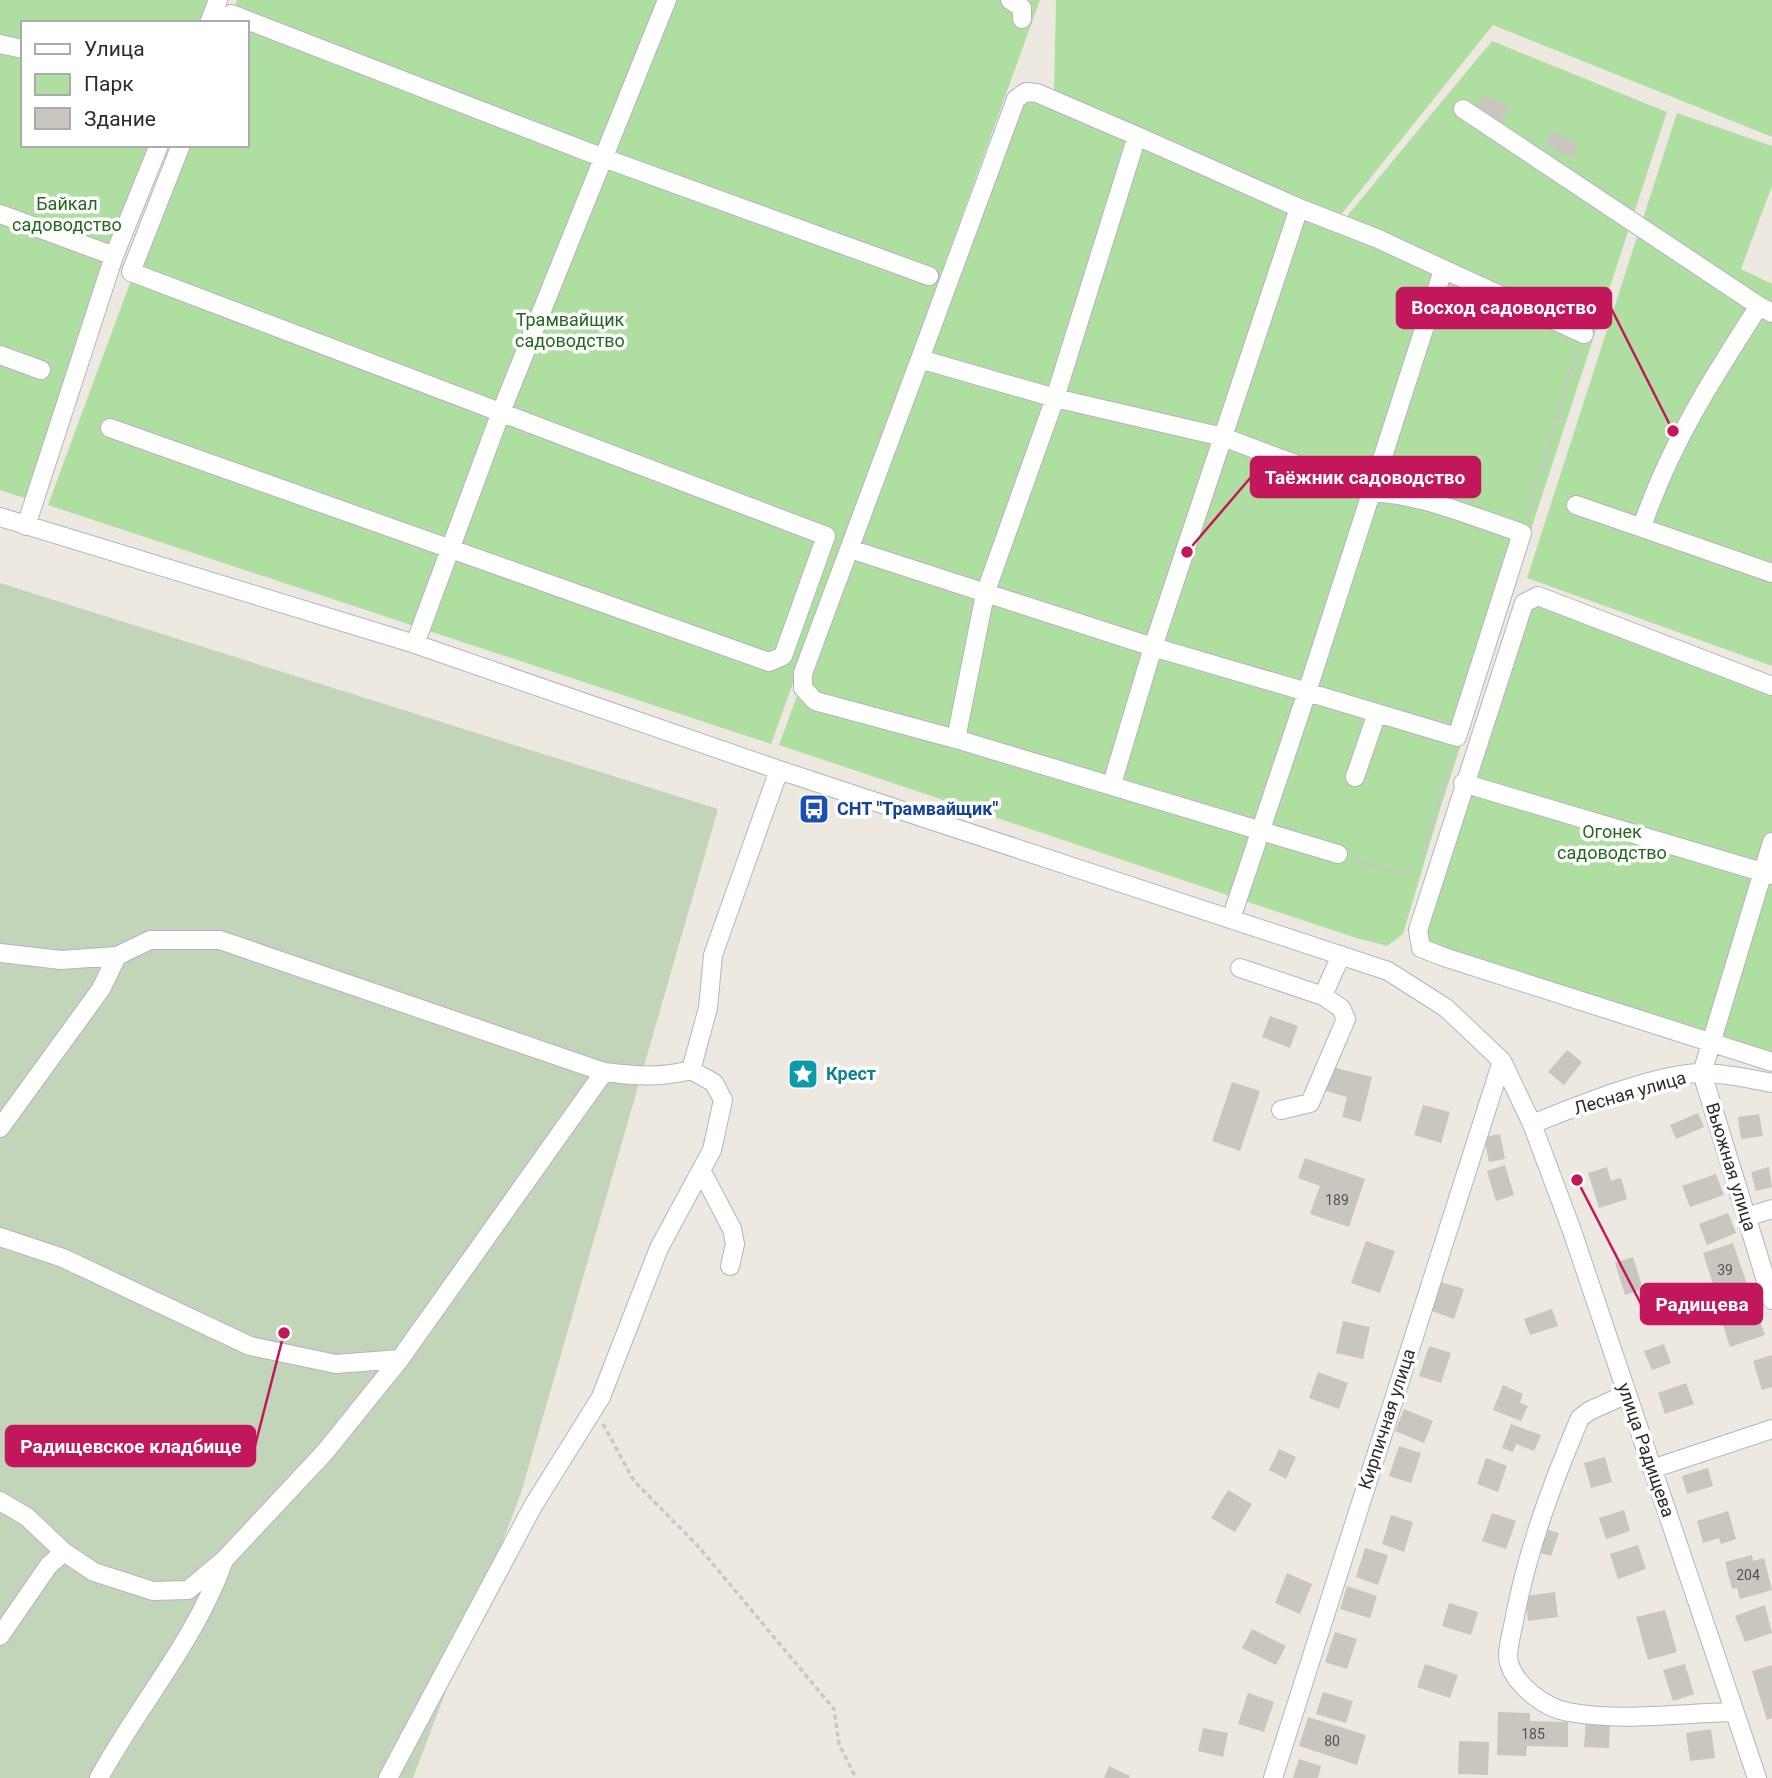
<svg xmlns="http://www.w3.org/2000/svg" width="1772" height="1778" font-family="Roboto,sans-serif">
<rect width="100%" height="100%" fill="#ede9e0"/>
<path fill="#aedfa0" d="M0 0H224L215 23H23V145H165L122 256 40 503 0 490Z
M237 0H1040L771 744 48 505 181 145H247V23H228Z
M1056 0H1772V137L1493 25 1340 216 1054 93Z
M1492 41 1667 112 1441 806 1403 934 1387 946 1353 937 779 745 1022 82 1343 221Z
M1677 113 1772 146V186L1741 269 1772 284V666L1527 578Z
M1538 596 1772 686V1062L1421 948 1524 603Z"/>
<path fill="#c3d5b8" d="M0 583 718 809 521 1493 413 1778H0Z"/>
<path fill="#c9c5bf" d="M1484 95 1509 106 1501 123 1477 112Z
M1552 131 1579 144 1572 158 1545 145Z
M1270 1016 1298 1026 1290 1048 1262 1037Z
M1567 1050 1582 1062 1564 1085 1548 1072Z
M1332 1067 1372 1077 1361 1122 1342 1117 1347 1097 1326 1091Z
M1232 1082 1260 1091 1240 1151 1212 1141Z
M1423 1105 1450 1112 1441 1143 1414 1135Z
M1698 1113 1704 1127 1676 1139 1670 1125Z
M1759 1114 1763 1136 1741 1139 1738 1117Z
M1500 1134 1505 1159 1489 1162 1484 1137Z
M1305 1158 1365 1179 1349 1227 1310 1214 1320 1186 1298 1178Z
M1505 1165 1514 1195 1496 1201 1487 1171Z
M1607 1167 1611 1181 1621 1178 1627 1199 1599 1208 1588 1173Z
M1769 1167 1772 1187 1756 1191 1751 1172Z
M1716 1174 1724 1195 1690 1207 1682 1186Z
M1728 1213 1736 1233 1707 1245 1699 1224Z
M1366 1241 1395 1251 1380 1293 1351 1283Z
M1733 1243 1748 1287 1717 1297 1703 1253Z
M1633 1257 1643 1289 1625 1295 1615 1263Z
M1441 1282 1464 1289 1454 1319 1432 1311Z
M1552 1309 1558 1326 1530 1335 1524 1319Z
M1757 1313 1765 1335 1730 1347 1723 1325Z
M1343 1321 1370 1327 1363 1359 1336 1353Z
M1664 1344 1671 1363 1652 1370 1644 1351Z
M1429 1346 1451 1353 1441 1383 1419 1376Z
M1772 1355V1387L1762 1390 1753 1361Z
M1318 1372 1348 1383 1339 1409 1309 1398Z
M1686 1383 1694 1404 1665 1414 1658 1393Z
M1503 1385 1523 1394 1520 1403 1528 1406 1521 1421 1493 1410Z
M1404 1409 1433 1421 1424 1443 1395 1431Z
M1511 1424 1541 1435 1534 1451 1516 1444 1513 1452 1502 1448Z
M1399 1446 1421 1453 1411 1483 1389 1476Z
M1279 1449 1296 1457 1286 1479 1269 1470Z
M1605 1457 1612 1482 1591 1488 1584 1463Z
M1486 1458 1507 1466 1498 1492 1477 1484Z
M1708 1468 1713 1486 1687 1494 1682 1476Z
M1228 1490 1252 1504 1235 1532 1211 1518Z
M1624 1510 1630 1531 1606 1539 1599 1518Z
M1728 1511 1736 1539 1721 1544 1719 1538 1703 1543 1697 1521Z
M1492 1513 1516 1521 1506 1549 1482 1541Z
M1391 1515 1413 1522 1404 1552 1382 1544Z
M1542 1528 1559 1533 1551 1556 1534 1551Z
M1638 1545 1646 1569 1618 1579 1610 1554Z
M1365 1548 1388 1555 1378 1585 1356 1577Z
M1752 1555 1753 1561 1764 1558 1772 1590 1740 1599 1737 1588 1732 1589 1725 1562Z
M1287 1573 1312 1584 1300 1614 1275 1603Z
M1347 1586 1377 1596 1370 1618 1340 1609Z
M1555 1592 1558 1617 1528 1621 1525 1596Z
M1449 1603 1478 1612 1471 1635 1442 1626Z
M1765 1605 1772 1633 1745 1642 1735 1616Z
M1665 1610 1677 1652 1648 1660 1636 1617Z
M1252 1629 1286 1646 1276 1665 1242 1648Z
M1335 1632 1357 1639 1347 1669 1325 1662Z
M1425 1664 1458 1675 1450 1698 1417 1687Z
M1685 1664 1694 1694 1673 1701 1663 1670Z
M1772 1665V1718L1767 1720 1752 1671Z
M1323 1692 1353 1701 1346 1723 1316 1714Z
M1248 1693 1274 1702 1264 1732 1238 1724Z
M1498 1712 1530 1713V1721L1568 1722V1747L1527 1746 1526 1756 1497 1755Z
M1308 1717 1366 1735 1357 1765 1299 1746Z
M1586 1720 1610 1722 1609 1748 1584 1747Z
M1203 1728 1228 1733 1223 1757 1198 1751Z
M1711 1729 1715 1758 1690 1761 1686 1733Z
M1459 1741 1489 1742 1488 1775 1458 1774Z
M1299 1759 1321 1766 1318 1778H1293Z
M1109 1766 1130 1776 1129 1778H1104Z"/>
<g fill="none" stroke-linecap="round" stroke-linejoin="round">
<g stroke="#b3b4bf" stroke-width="20">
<path id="minor" d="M1010 0 1022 8V19
M209 23 218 0
M228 23 231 14 601 157 929 276
M0 44 23 49
M1463 109 1759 306
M0 214 114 256
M0 355 41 370
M920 359 1016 99 1026 92 1037 93 1137 136
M110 428 769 662 783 656 826 536 131 272 181 145
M1576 505 1772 573
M0 517 415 644 779 770 1388 971 1446 1008 1502 1061 1532 1124 1571 1228 1757 1778
M26 526 114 256 159 145
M1642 527C1669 446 1713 377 1759 306L1772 313
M850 549 1153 647 1112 784
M415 644 501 412 667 0
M1772 686 1538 596 1524 603 1418 930 1421 948 1444 957 1772 1062
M956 739 815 701 803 688V673L920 359 1055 398 1223 437 1370 492C1422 494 1473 517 1522 533L1457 737 1307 692 1443 270
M1355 777 1377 713
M1463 783 1772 875
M1772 842 1702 1073 1772 1300
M1338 854 956 739 985 594 1055 398 1137 136 1299 208 1376 238 1584 334
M1231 919 1307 692 1153 647 1299 208
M0 953 61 960 117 956 150 940H220L604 1072C635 1076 660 1078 691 1070L708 1008 713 955 779 770
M1240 968 1323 996
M1281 1110 1310 1103 1346 1019 1341 1008 1323 996 1341 955
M1532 1124C1575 1107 1657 1073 1702 1073 1725 1073 1750 1079 1772 1083
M0 1128 101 989 117 956
M701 1170 732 1229 735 1244 730 1266
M1746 1217 1772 1209
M0 1237 63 1258 250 1346 336 1364 400 1359
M1627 1394 1589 1411 1580 1418C1551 1486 1526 1554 1513 1626 1511 1637 1506 1653 1509 1663 1516 1686 1545 1708 1568 1712 1622 1722 1681 1713 1734 1712
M1652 1469 1772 1429
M0 1501 27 1517 64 1552 94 1572 153 1591 188 1590 224 1560 325 1452 400 1359 604 1072
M0 1636 49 1565 64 1552
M99 1778C138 1706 195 1641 223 1563
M388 1778 533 1506 601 1397 659 1248 712 1150 723 1100 714 1083 691 1070
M1273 1778 1502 1061"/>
</g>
<path stroke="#c8c8c8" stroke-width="3.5" stroke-dasharray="5 3.5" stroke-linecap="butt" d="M1526 518 1579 348
M1423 853 1452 753
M1353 859C1373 865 1400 881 1418 868
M603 1424 634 1481 697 1545 834 1709 839 1744 856 1778"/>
<use href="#minor" stroke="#fff" stroke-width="18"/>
</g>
<defs>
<g id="bus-square" transform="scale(1.575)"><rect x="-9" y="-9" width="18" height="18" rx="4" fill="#1a4fb4" stroke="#fff"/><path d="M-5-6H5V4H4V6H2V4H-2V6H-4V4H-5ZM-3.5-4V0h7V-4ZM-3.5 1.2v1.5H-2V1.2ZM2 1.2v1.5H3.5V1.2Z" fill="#fff"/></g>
<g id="sight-square" transform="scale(1.575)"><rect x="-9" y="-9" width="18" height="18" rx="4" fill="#0f9aa8" stroke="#fff"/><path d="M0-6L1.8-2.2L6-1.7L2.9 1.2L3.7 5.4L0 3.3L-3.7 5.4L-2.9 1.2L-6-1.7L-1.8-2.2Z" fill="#fff"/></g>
</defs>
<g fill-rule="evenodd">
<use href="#bus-square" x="814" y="809"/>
<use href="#sight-square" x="803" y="1074"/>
</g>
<g text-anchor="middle" stroke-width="7" stroke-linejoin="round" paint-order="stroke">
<g font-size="14" fill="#535251">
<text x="1337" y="1205">189</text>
<text x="1725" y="1275">39</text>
<text x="1748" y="1580">204</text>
<text x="1533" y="1739">185</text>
<text x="1332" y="1746">80</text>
</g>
<g font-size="18" fill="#266620" stroke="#fff">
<text x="67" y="210">Байкал<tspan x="67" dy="21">садоводство</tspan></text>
<text x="570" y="326">Трамвайщик<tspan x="570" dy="21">садоводство</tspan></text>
<text x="1612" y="838">Огонек<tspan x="1612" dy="21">садоводство</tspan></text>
</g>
<g font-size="18" font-weight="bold" fill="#164399" stroke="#fff" text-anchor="start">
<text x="837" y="815">СНТ "Трамвайщик"</text>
</g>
<g font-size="18" font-weight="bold" fill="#0d838f" stroke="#fff" text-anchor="start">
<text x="826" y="1080">Крест</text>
</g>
<g font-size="18" fill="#2c2c2c" stroke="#fff">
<text transform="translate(1630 1093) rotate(-16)" y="6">Лесная улица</text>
<text transform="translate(1731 1167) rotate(73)" y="6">Вьюжная улица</text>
<text transform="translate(1387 1419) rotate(-72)" y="6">Кирпичная улица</text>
<text transform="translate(1646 1450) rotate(71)" y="6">улица Радищева</text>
</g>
</g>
<path fill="none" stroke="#c2185b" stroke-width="2.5" d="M1673 431L1611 308M1187 552L1251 477M1577 1180L1641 1304M284 1333L255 1446"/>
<g fill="#c2185b" stroke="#fff" stroke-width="2.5">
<circle cx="1673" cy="431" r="7"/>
<circle cx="1187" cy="552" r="7"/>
<circle cx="1577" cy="1180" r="7"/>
<circle cx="284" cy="1333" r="7"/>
</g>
<g fill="#c2185b" stroke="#c2185b" stroke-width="2.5">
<rect x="1397" y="288" width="214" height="40" rx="7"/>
<rect x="1251" y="457" width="229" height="40" rx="7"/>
<rect x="1641" y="1284" width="121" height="40" rx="7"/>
<rect x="6" y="1426" width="249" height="40" rx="7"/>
</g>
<g font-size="19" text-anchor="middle" font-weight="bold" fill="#fff">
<text x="1504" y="314">Восход садоводство</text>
<text x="1365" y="484">Таёжник садоводство</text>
<text x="1702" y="1311">Радищева</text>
<text x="131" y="1453">Радищевское кладбище</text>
</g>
<rect x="21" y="21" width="228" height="126" fill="#ffffff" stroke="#ababab" stroke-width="2"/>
<rect x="35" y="44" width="35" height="10" fill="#ffffff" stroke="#ababab" stroke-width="2"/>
<text x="84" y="56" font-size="21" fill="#2c2c2c">Улица</text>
<rect x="35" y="74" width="35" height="21" fill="#aedfa0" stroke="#ababab" stroke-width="2"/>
<text x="84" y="91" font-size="21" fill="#2c2c2c">Парк</text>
<rect x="35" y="108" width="35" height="21" fill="#c9c5bf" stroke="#ababab" stroke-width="2"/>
<text x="84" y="126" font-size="21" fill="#2c2c2c">Здание</text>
</svg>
